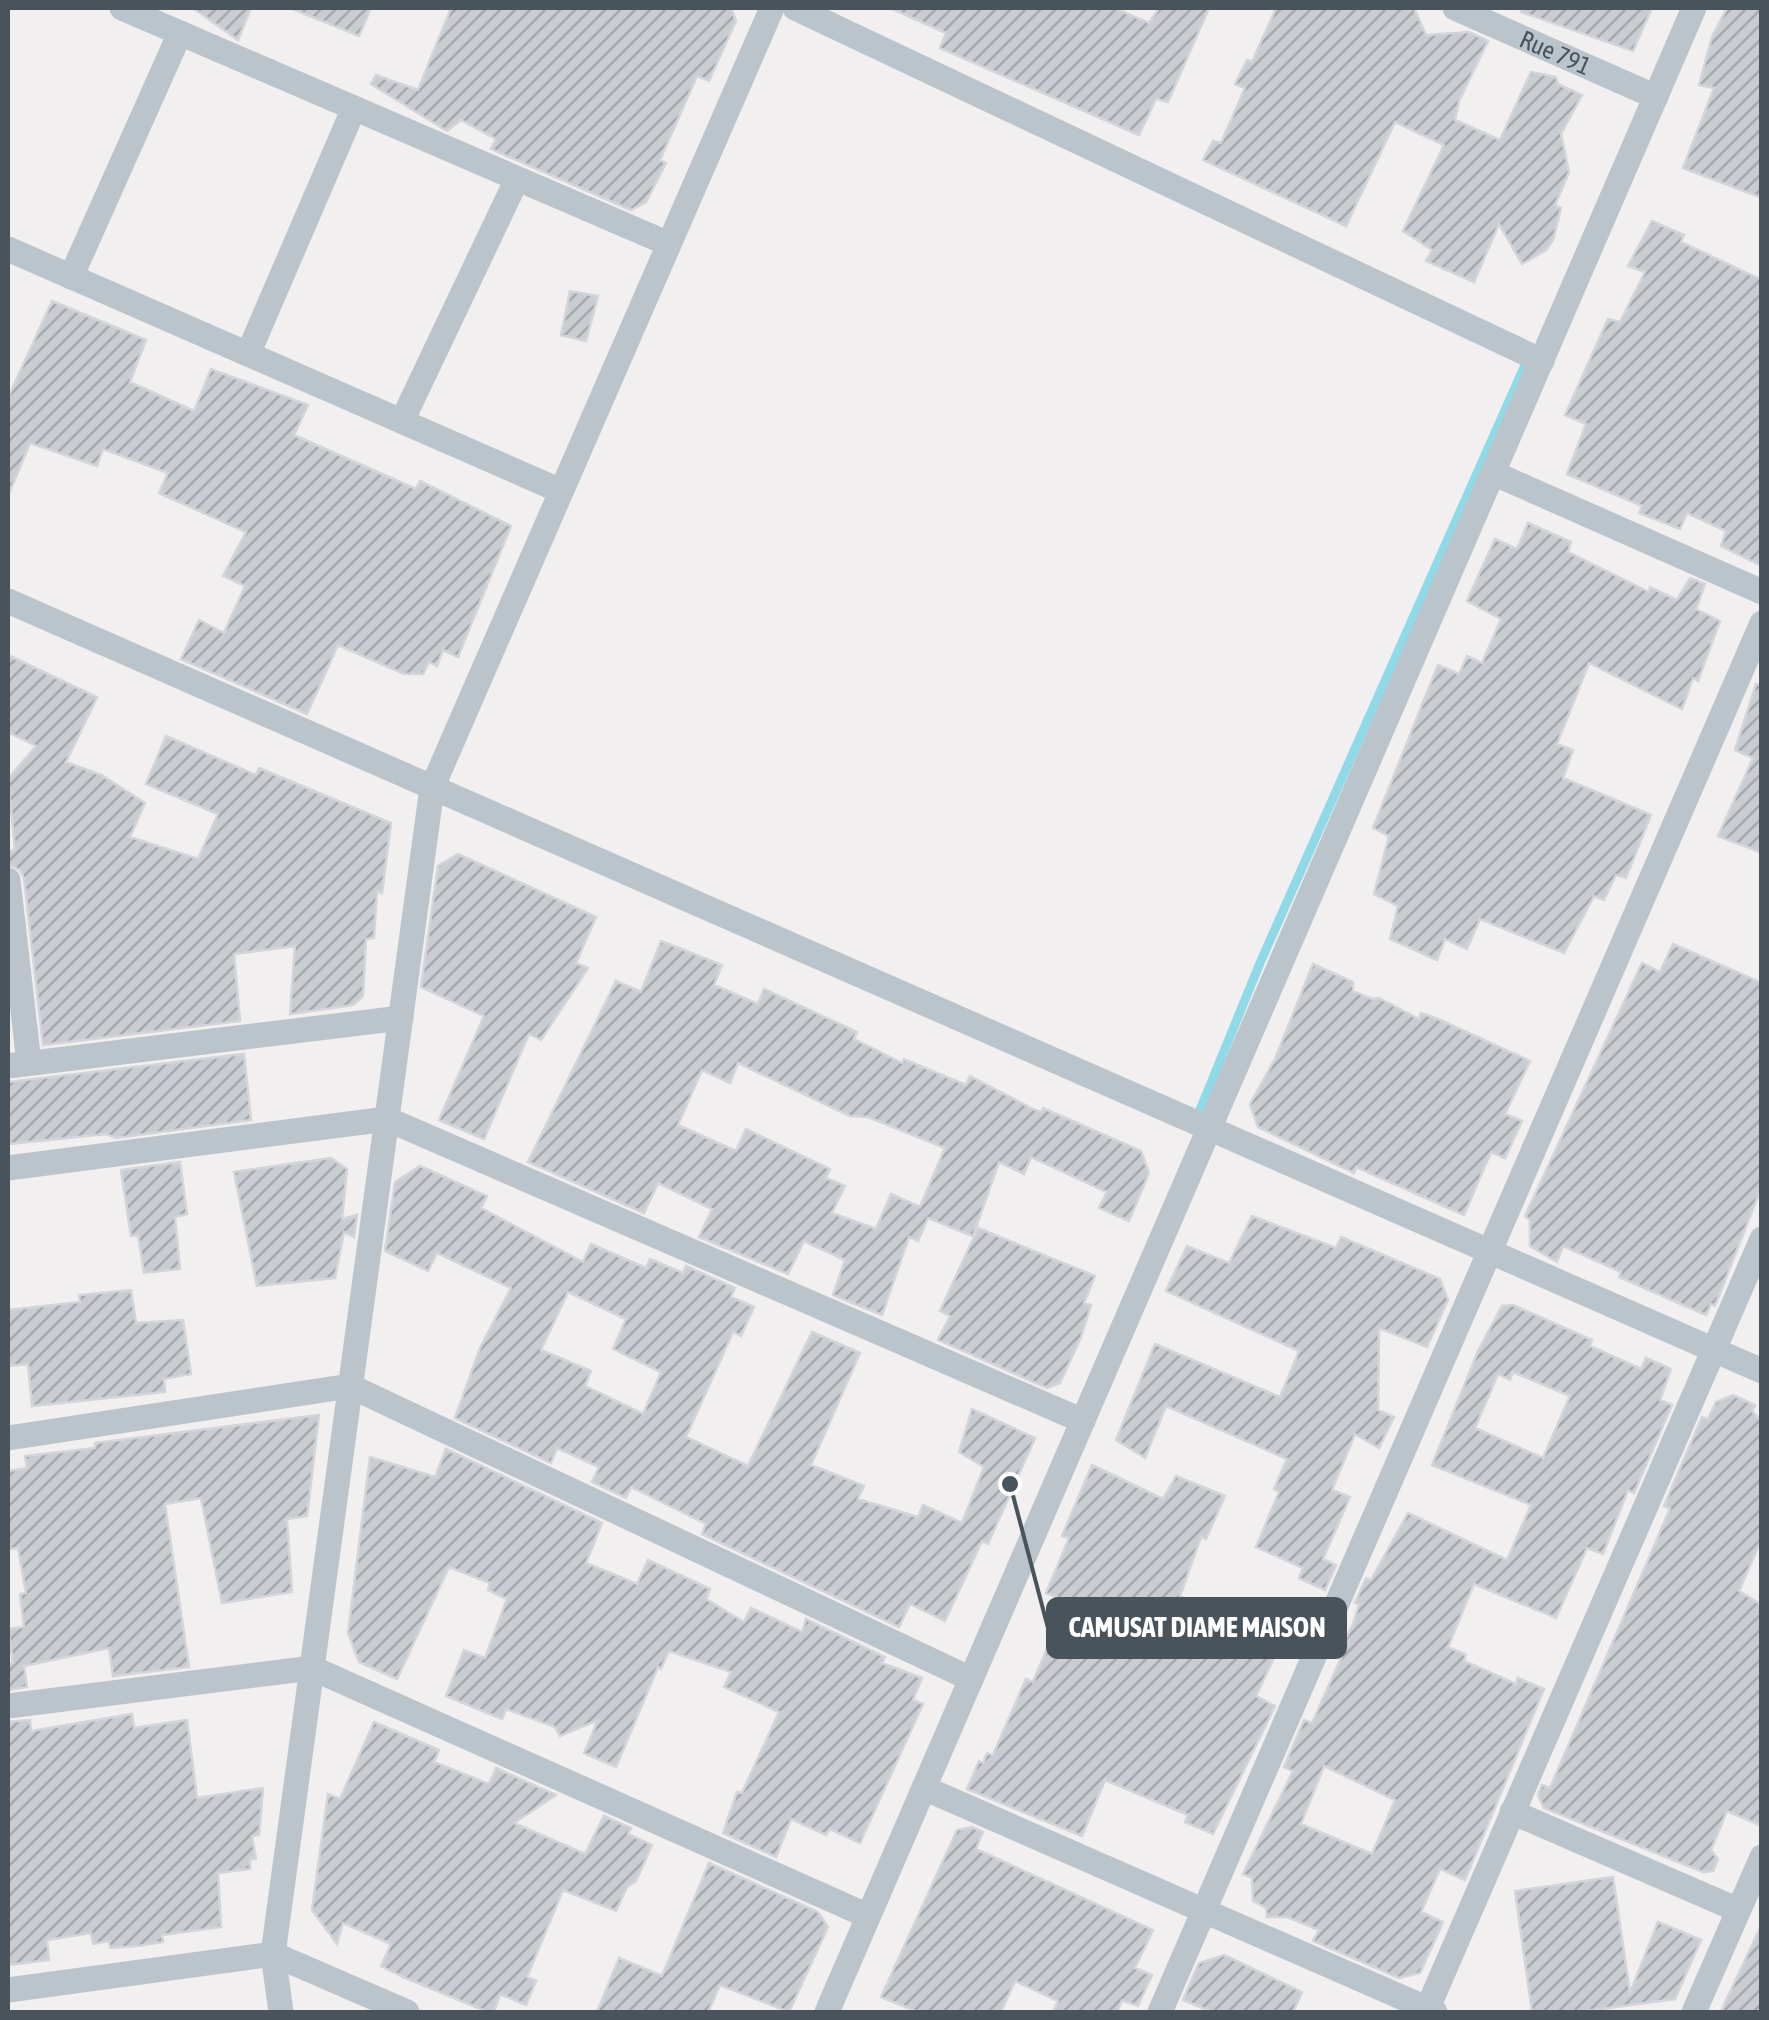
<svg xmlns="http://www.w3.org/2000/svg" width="1769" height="2020" font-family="'Asap Condensed',sans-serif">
<defs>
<pattern id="building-hatch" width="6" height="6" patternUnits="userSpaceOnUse" patternTransform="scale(2.5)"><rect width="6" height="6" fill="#c9ccd1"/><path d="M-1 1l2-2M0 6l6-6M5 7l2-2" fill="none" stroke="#a5a8ad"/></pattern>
</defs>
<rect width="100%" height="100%" fill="#f1efef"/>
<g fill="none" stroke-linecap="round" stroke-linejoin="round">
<path stroke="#90d9e6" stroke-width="9" d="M1200 1110 1260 963 1525 365"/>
</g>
<path fill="url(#building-hatch)" stroke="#d3d5da" stroke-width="2.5" fill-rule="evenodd" d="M193 8H251L238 40Z
M290 8H371L359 36Z
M451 8H731L736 21 709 81 697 76 660 160 666 163 646 202 631 210 491 149 496 139 461 120 447 131 442 128 371 84 376 75 418 90Z
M890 8H1114L1149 23 1159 8H1209L1168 102 1156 99 1139 135 940 48 946 33Z
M1276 8H1414L1426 35 1469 32 1488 41 1459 101 1455 120 1500 140 1531 72 1556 77 1558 84 1582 95 1561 134 1569 172 1555 205 1561 208 1553 240 1546 250 1522 264 1499 224 1474 282 1426 261 1432 250 1403 231 1444 145 1395 122 1346 226 1203 160 1213 141 1221 143 1245 88 1235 84 1247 60 1252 62Z
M1522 8H1652L1633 51 1521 12Z
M1727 8H1762V198L1683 168 1714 88 1699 85 1712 37Z
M1652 221 1684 235 1681 242 1762 280V566L1721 546 1726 531 1687 513 1680 529 1639 513 1642 506 1567 474 1586 424 1565 415 1608 319 1620 322 1645 272 1628 266Z
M570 291 598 296 586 341 561 335Z
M52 301 146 340 130 382 194 411 211 369 308 405 294 435 416 489 420 481 511 526 458 657 443 650 437 666 429 662 423 674H404L338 645 307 714 181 659 199 620 224 633 245 586 223 576 246 532 159 493 168 473 103 449 97 466 30 443 8 496V398Z
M1528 523 1571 542 1568 552 1649 592 1650 587 1677 600 1690 578 1705 584 1696 609 1720 621 1698 681 1693 678 1682 709 1589 663 1557 744 1573 750 1563 778 1651 815 1626 878 1616 875 1604 900 1594 896 1564 953 1480 919 1467 949 1445 939 1437 960 1390 939 1398 906 1374 894 1389 836 1373 828 1438 665 1459 674 1467 656 1482 663 1501 619 1467 601 1495 539 1517 549Z
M8 655 97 697 66 762 101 775 145 803 130 837 198 859 218 814 146 784 166 736 256 775 259 768 391 823 382 893 377 891 374 938 366 939 363 996 353 1005 290 1014 295 946 234 954 240 1021 43 1045 24 878 20 870 8 864V851L15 850 8 779 36 746 8 732Z
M1756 684 1762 685V853L1718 836 1753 758 1735 750Z
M458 854 596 917 576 963 588 968 541 1040 529 1034 484 1139 439 1120 484 1016 421 987 438 866Z
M661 941 722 965 714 985 758 1004 764 989 857 1032 854 1039 902 1063 904 1059 966 1085 970 1076 1033 1109 1042 1112 1043 1108 1141 1151 1149 1173 1129 1221 1099 1208 1107 1192 1031 1157 1024 1174 999 1162 973 1236 928 1218 918 1241 909 1237 882 1315 833 1295 845 1260 804 1241 788 1274 699 1237 712 1209 658 1183 644 1213 528 1162 616 981 641 992ZM738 1063 850 1116 868 1117 945 1148 920 1207 891 1194 876 1229 832 1213 845 1186 826 1178 830 1169 746 1129 736 1151 678 1125 702 1070 730 1083Z
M1673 944 1762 983V1186L1715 1306 1711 1304 1706 1315 1619 1277 1621 1272 1563 1246 1557 1262 1530 1246V1220L1525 1216 1642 963 1660 972Z
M1313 964 1353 982V991L1372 999 1379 998 1419 1019 1421 1013 1438 1019 1530 1061 1505 1114 1522 1121 1505 1158 1491 1152 1464 1215 1356 1167 1354 1173 1258 1127 1250 1104 1275 1059Z
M244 1054 251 1120 116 1138 106 1134 8 1144V1082Z
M331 1158 347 1169 342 1219 357 1215 354 1237 344 1232 335 1278 257 1286 234 1172Z
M180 1162 187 1214 175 1217 180 1269 144 1273 138 1235 131 1236 121 1170Z
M420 1166 487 1196 481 1208 583 1262 591 1244 646 1268 650 1259 683 1273 686 1266 735 1288 731 1297 754 1307 741 1336 733 1332 686 1437 748 1466 812 1332 860 1353 811 1465 864 1486 858 1499 918 1517 923 1505 962 1523 984 1467 959 1452 972 1409 1035 1438 988 1544 982 1541 945 1621 910 1604 899 1627 702 1534 706 1524 631 1487 626 1498 592 1482 599 1467 557 1448 551 1463 455 1418 480 1348 511 1288 437 1253 428 1271 385 1251 395 1182ZM568 1292 626 1319 613 1349 661 1372 643 1414 585 1386 591 1371 541 1350Z
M1252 1216 1336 1248 1341 1237 1440 1279 1448 1300 1427 1347 1379 1328 1378 1410 1394 1417 1379 1448 1355 1434 1332 1490 1350 1497 1323 1559 1336 1565 1325 1590 1299 1578 1303 1568 1256 1547 1279 1492 1274 1489 1287 1459 1166 1406 1145 1458 1116 1440 1155 1344 1280 1397 1299 1351 1166 1291 1187 1246 1229 1263Z
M978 1228 1095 1276 1084 1303 1091 1305 1081 1337 1060 1383 1047 1388 938 1340 950 1316 940 1311Z
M131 1290 136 1323 183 1320 191 1374 164 1379 165 1392 32 1406 28 1364 8 1366V1310L80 1302 79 1295Z
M1513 1305 1592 1340 1590 1346 1641 1369 1646 1358 1671 1369 1660 1400 1672 1405 1634 1493 1628 1490 1603 1554 1587 1548 1556 1618 1474 1584 1448 1647 1466 1655 1464 1661 1516 1684 1518 1678 1544 1689 1465 1880 1440 1869 1421 1912 1443 1922 1420 1973 1399 1978 1313 1941 1319 1930 1287 1917H1267L1266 1908 1253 1901 1252 1878 1243 1874 1293 1771 1284 1767 1304 1720 1312 1723 1341 1658 1337 1656 1353 1624 1359 1604 1355 1603 1366 1578 1371 1580 1408 1513 1507 1560 1531 1505 1432 1465 1478 1351 1502 1306ZM1513 1372 1570 1396 1543 1458 1475 1428 1498 1374 1510 1380ZM1324 1766 1395 1800 1372 1854 1301 1824Z
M1733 1395 1755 1405 1752 1411 1762 1422V1538L1739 1591 1762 1605V1826L1727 1811 1711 1850 1718 1859 1713 1871 1703 1872 1544 1808 1538 1795 1542 1785 1550 1788 1670 1509 1664 1506 1702 1417 1708 1419 1716 1402Z
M319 1415 307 1516 287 1519 292 1592 222 1603 201 1498 165 1504 189 1667 113 1676 109 1648 24 1666 27 1687 8 1690V1663H13L8 1629 24 1627 20 1594 26 1593 18 1548 8 1549V1471L27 1468 25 1456 95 1448V1443Z
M446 1449 602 1523 586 1563 637 1584 648 1560 710 1589 706 1599 744 1622 751 1608 802 1632 806 1619 885 1657 882 1663 922 1678 913 1700 923 1704 860 1843 830 1829 826 1835 791 1819 776 1857 723 1833 737 1792 742 1793 779 1712 724 1687 731 1672 669 1651 661 1669 658 1667 616 1767 584 1753 598 1720 560 1736 555 1727 506 1709 502 1719 446 1696 464 1650 485 1658 507 1599 488 1590 490 1583 449 1567 397 1679 359 1662 348 1633 370 1457 435 1477Z
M1092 1465 1163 1499 1176 1476 1225 1496 1206 1539 1201 1537 1180 1596 1281 1643 1256 1696 1275 1706 1213 1834 1185 1822 1188 1815 1105 1780 1082 1836 967 1789 979 1761 983 1763 987 1753 993 1755 1026 1679 1033 1682 1067 1601 1046 1593 1069 1538 1062 1536Z
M132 1714 134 1728 187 1720 197 1798 263 1788 259 1835 252 1836 256 1859H250V1869L218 1873 221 1927 162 1935 163 1942 138 1946 110 1948 109 1941 93 1944 91 1933 47 1940 49 1960 8 1965V1722L30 1720 31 1731Z
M374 1722 439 1750 434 1762 489 1784 496 1768 556 1795 514 1823 585 1854 604 1816 631 1828 628 1834 652 1845 636 1881 627 1887 616 1911 563 1890 527 1977 536 1981 526 2005 500 1994 494 2012H488L403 1977 381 1966 391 1944 343 1923 337 1944 312 1910 328 1794 340 1799Z
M972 1827 983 1832 976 1849 1153 1930 1135 1968 1152 1975 1138 2006 1122 2000 1117 2012H1053L1058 2001 1015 1981 1001 2012H918L881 1997 957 1830Z
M709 1863 818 1912 828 1927 789 2012 720 1985 708 2012H597L619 1958 662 1976Z
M1613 1877 1630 1993 1658 1922 1701 1940 1675 1999 1578 2012H1532L1515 1891Z
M1762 1924V2012H1721L1728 1996Z
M1224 1955 1302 1992 1293 2012H1212L1183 2000 1199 1963Z"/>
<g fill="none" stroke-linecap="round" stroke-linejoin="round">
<g stroke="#bbc4cb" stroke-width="25">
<path d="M122 8 669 244"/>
<path d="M795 8 1542 361"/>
<path id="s1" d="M1455 8 1656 97"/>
<path d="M8 249 561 491"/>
<path d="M71 277 180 33"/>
<path d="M248 354 354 108"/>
<path d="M402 421 517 179"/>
<path d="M1493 473 1762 592"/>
<path d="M8 601 1762 1371"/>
<path d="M8 880 29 1063"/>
<path d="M8 1066 401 1018"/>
<path d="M8 1168 387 1119 1083 1421"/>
<path d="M8 1438 350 1386 971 1679"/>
<path d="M8 1706 312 1668 868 1916"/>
<path d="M924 1788 1435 2012"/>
<path d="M1512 1812 1738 1910"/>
<path d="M8 1990 273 1954 407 2012"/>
<path d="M281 2012 273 1954 432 788 772 8"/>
<path d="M827 2012 1694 8"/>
<path d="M1160 2012 1762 623"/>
<path d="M1426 2012 1762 1239"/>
<path d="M1694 2012 1762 1857"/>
</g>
</g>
<g text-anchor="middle" stroke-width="8" stroke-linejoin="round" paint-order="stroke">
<g font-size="25" fill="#48535b" stroke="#fff">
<text dy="9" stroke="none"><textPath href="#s1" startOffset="110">Rue 791</textPath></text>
</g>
</g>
<path fill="none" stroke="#48535b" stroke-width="4" d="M1010 1484L1048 1628"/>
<circle fill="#48535b" stroke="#fff" stroke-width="4" cx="1010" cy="1484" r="10"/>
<rect fill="#48535b" stroke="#48535b" stroke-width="4" x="1048" y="1599" width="297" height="58" rx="10"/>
<g font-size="28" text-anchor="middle" font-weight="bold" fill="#fff">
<text x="1197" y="1637">CAMUSAT DIAME MAISON</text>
</g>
<rect width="1769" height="2020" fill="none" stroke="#48535b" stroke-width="20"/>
</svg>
